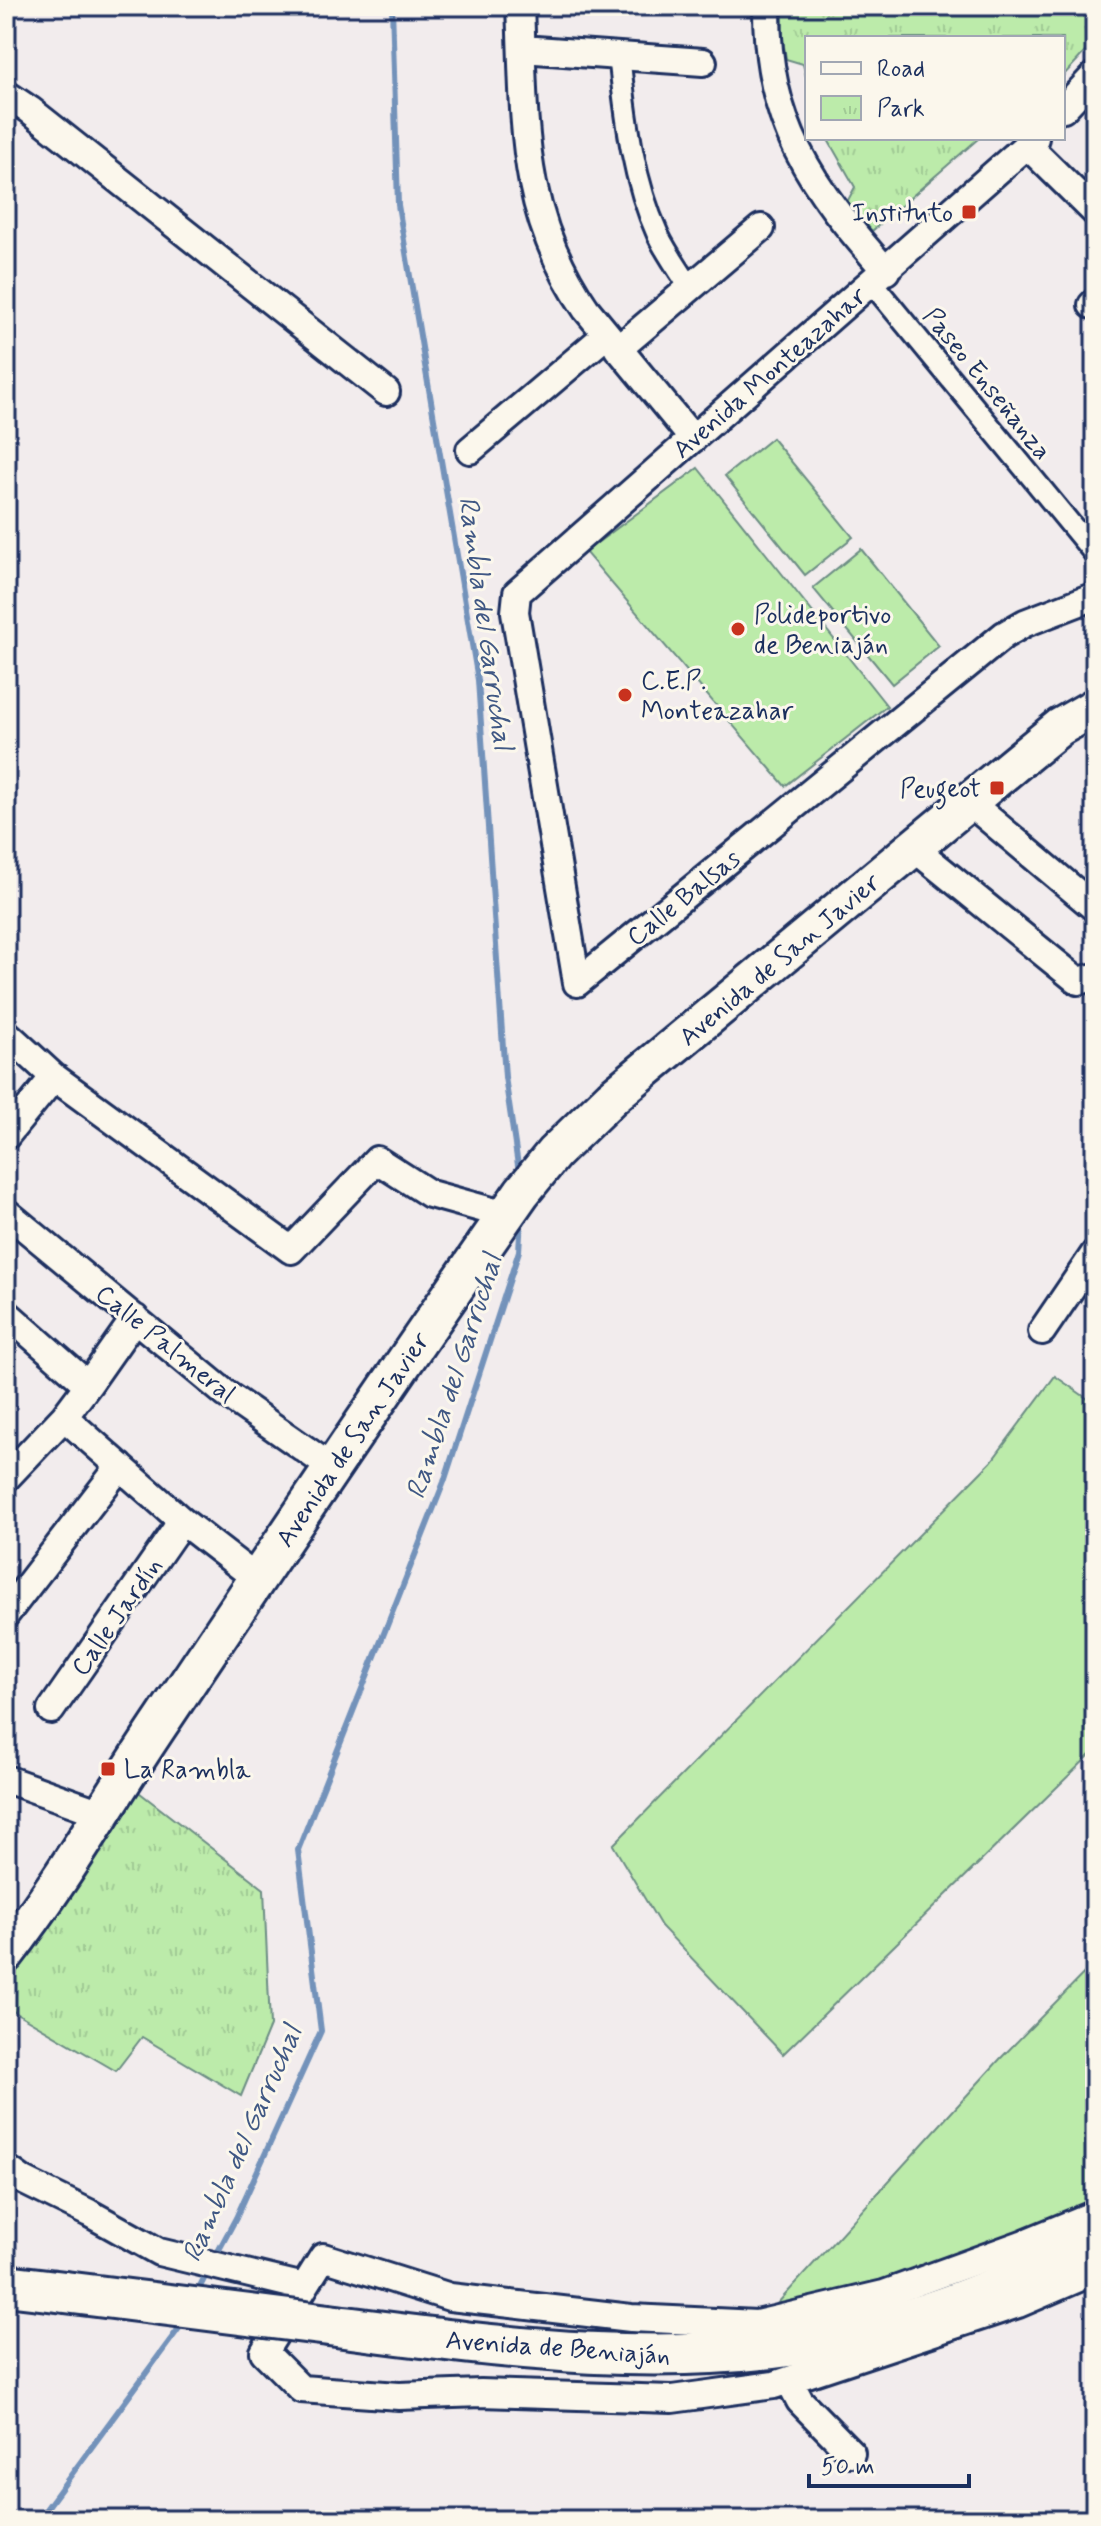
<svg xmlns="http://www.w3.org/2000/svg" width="1101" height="2526" font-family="Mynerve,sans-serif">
<defs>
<pattern id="park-tufts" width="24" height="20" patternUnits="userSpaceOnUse" patternTransform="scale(2)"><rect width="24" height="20" fill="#bcebaa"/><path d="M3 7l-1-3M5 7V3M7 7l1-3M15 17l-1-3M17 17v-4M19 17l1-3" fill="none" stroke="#a1ca95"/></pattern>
</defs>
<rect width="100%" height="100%" fill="#f2eced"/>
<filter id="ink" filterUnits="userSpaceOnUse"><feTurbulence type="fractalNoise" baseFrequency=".0125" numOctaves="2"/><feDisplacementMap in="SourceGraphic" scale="16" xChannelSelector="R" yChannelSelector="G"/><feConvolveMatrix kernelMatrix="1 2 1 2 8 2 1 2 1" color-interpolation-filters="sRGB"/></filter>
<g filter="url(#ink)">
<path fill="#bcebaa" stroke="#6c8d84" stroke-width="2" d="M772 438 853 537 805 575 725 476Z
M698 468 887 706 785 786 585 552Z
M861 549 939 646 892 684 813 588Z
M1055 1376 1095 1404V1750L783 2054 661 1926 613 1845 991 1462Z
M1095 1962V2214L797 2314 776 2305 1000 2059Z"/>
<path fill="url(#park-tufts)" stroke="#6c8d84" stroke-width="2" d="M783 6H1095V41L1063 76V38H807V81L803 64 786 59 783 40Z
M827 138H979L872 231 847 202 855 187Z
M122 1779 264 1889 270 2026 241 2096 142 2037 116 2071 6 2007V1954Z"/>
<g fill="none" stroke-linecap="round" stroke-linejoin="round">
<path stroke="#7392ba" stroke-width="6" d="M392 6 398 205 478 680 505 1077 519 1172
M214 2259 236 2218 321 2031 298 1850 444 1482 519 1251 521 1219
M196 2295 209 2269
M38 2520 185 2320"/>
<g stroke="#1b2f5e" stroke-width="26">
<path id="pedestrian" d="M619 55C626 117 632 178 658 235 667 254 680 271 690 288
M872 283 1095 554"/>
</g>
<g stroke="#1b2f5e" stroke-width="32">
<path id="minor" d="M520 6C525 119 518 211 586 309L693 439
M767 6C766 124 811 186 886 271
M522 49 703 62
M6 94 30 110 386 392
M1063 109 1095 75
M1035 138 517 593 515 612 577 983 1004 635 1025 623 1095 596
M1028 146 1095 212
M1092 305 1095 302
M618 349 761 228
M470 450 606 335
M969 802 1095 908
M914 848 1078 981 1095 977
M6 1033 54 1077 291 1250 377 1160 430 1194 506 1215
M6 1136 54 1077
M6 1212 226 1394 332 1468
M6 1313 88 1385 64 1417 182 1521 257 1579
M1042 1331 1095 1253
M88 1385 135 1318
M6 1478 64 1417
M6 1614 120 1466
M51 1710 182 1521
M6 1779 101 1813
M6 2168 24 2181 89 2213 159 2252 304 2287
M1095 2214 1022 2244 884 2294 757 2324 631 2318 450 2297 323 2257 264 2352 301 2389 399 2396 481 2393 672 2399 774 2385 1018 2304 1095 2271
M789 2380 800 2401 851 2453"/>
</g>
<g stroke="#1b2f5e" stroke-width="42">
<path id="secondary" d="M6 1954C64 1879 111 1796 164 1718 282 1542 400 1366 522 1192L554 1153 612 1097 1017 762 1060 727 1095 707"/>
</g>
<g stroke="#1b2f5e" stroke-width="46">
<path id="primary" d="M6 2285 65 2292
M329 2325C497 2347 664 2371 831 2339 923 2322 1009 2282 1095 2247"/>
</g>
<use href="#pedestrian" stroke="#fbf7ec" stroke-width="20"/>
<use href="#minor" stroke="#fbf7ec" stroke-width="26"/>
<use href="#secondary" stroke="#fbf7ec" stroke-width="36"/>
<use href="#primary" stroke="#fbf7ec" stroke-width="40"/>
<g stroke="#1b2f5e" stroke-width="46" stroke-linecap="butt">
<path id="primary-bridge" d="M65 2292 329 2325"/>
</g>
<use href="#primary-bridge" stroke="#fbf7ec" stroke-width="40"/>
</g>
</g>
<g fill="#c8321e" stroke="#fbf7ec" stroke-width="3">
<rect x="961" y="204" width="16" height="16" rx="4"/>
<circle cx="738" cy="629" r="8"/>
<circle cx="625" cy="695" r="8"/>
<rect x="989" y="780" width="16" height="16" rx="4"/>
<rect x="100" y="1761" width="16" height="16" rx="4"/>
</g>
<g text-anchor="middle" stroke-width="6" stroke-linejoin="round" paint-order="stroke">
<g font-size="26" fill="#1b2f5e" stroke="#fbf7ec" text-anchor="start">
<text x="953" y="221" text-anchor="end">Instituto</text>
<text x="754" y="623">Polideportivo<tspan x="754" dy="30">de Beniaján</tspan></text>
<text x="641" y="689">C.E.P.<tspan x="641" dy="30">Monteazahar</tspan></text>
<text x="981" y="797" text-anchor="end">Peugeot</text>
<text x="124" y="1778">La Rambla</text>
</g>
<g font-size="26" fill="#1b2f5e" stroke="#fbf7ec">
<text transform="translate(769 372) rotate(-41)" y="9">Avenida Monteazahar</text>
<text transform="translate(988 383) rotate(51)" y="9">Paseo Enseñanza</text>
<text transform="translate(683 897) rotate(-39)" y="9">Calle Balsas</text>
<text transform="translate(779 959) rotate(-40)" y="9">Avenida de San Javier</text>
<text transform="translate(166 1343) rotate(39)" y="9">Calle Palmeral</text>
<text transform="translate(352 1439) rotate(-56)" y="9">Avenida de San Javier</text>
<text transform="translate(116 1616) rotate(-55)" y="9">Calle Jardín</text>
<text transform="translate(558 2347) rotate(4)" y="9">Avenida de Beniaján</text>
</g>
<g font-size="28" font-style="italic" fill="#405884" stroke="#fbf7ec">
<text transform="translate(487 623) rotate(82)" y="10">Rambla del Garruchal</text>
<text transform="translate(453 1376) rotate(-72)" y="10">Rambla del Garruchal</text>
<text transform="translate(241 2143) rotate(-66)" y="10">Rambla del Garruchal</text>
</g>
</g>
<rect width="1101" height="2526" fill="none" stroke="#fbf7ec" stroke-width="32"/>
<rect x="16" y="16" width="1069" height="2494" fill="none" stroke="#1b2f5e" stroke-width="3" filter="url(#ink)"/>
<rect x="805" y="36" width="260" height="104" fill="#fbf7ec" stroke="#a1a7b3" stroke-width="2"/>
<rect x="821" y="62" width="40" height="12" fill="#fbf7ec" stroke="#a1a7b3" stroke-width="2"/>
<text x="877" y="76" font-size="24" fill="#1b2f5e">Road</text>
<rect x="821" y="96" width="40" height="24" fill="url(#park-tufts)" stroke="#a1a7b3" stroke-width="2"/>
<text x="877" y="116" font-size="24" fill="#1b2f5e">Park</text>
<path d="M809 2474v12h160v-12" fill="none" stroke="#1b2f5e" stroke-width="4"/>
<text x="821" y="2474" font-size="24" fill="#1b2f5e" stroke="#fbf7ec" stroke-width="6" paint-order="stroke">50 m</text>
</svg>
